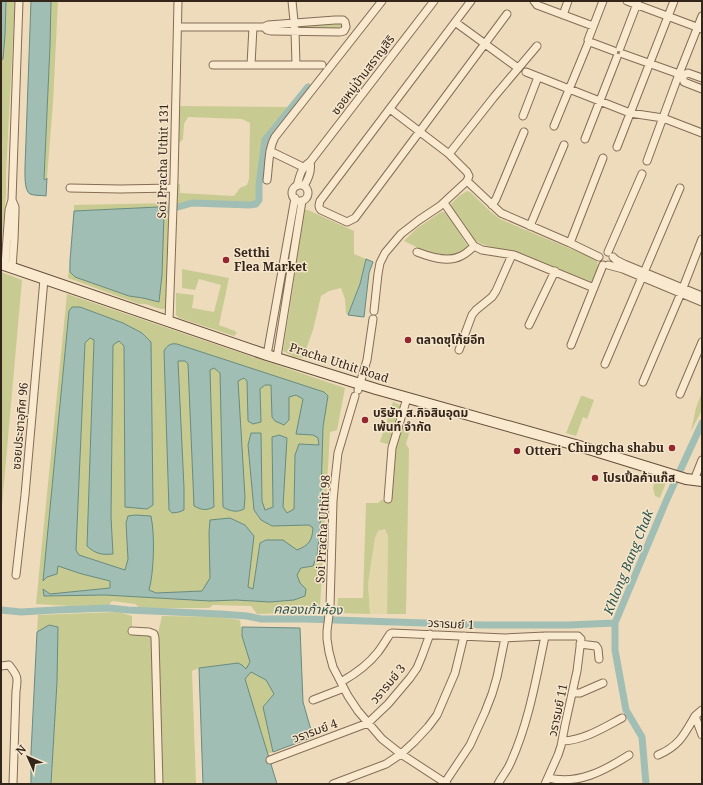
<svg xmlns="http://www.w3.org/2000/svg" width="703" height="785" font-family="'Noto Serif','Noto Sans Thai',serif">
<rect width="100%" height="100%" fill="#eddbbc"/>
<path fill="#e3d6aa" d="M385 529 388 536 387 614H370L368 584 375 538 378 531Z"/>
<path fill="#c8cb91" d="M6 1H15L6 173V194L1 255V60L3 58 5 35Z
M51 1H58L53 103 47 178 44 180V179L50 46Z
M341 21 344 27 341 29H299V26Z
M178 106 289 107 264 138 261 155 255 202 189 201 177 205 178 184H180V193L234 196 240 188 247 185 249 179 250 123 242 119 188 117 184 124 183 139 179 143 176 140Z
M467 191 470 192 491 212 500 219 597 260 598 267 592 282 516 252 497 249 482 244 474 240 450 205 459 196Z
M169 203 166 309C156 310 148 302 139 304L68 278 70 261V272L129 296 143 298 161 209 158 207 74 211V205Z
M305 210H308L354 231V254L366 259 360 284 348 315 346 313 345 299 341 288 329 291 321 296 313 330 303 358 294 357 283 351Z
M441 212H444L449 217 467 245C467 250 464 251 460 253 454 256 445 258 438 256 429 254 413 245 404 241L416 229Z
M182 269 229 278 219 325 235 331 237 333 234 336 179 318 176 315V293L194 295 192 308 214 312 221 285 199 279 195 290 182 288Z
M1 272 22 280 1 517Z
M67 294 345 388 337 430 330 432 320 608 299 605 289 607 291 613 257 614 251 606 213 605 209 608H140L135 604 112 601 109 605 70 606 36 604Z
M702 392V410L691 431 696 408Z
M581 396H583L594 400 587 419 583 417 576 436 566 433Z
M393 402 402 406 391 445 380 442Z
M400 427 410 431 406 444 409 449 406 614H387L388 536 385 529 378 531 375 538 368 584 370 614 337 613 338 598H363L366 503H378L381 500H391L394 449Z
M651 476 667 480 660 498 655 496 653 488 655 480Z
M118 612 132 616V635L158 633 162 616 219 617 240 620 242 636 250 662 246 669 199 668 192 671 196 784H51L57 682 49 625 37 632 38 615Z
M251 672 266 680 274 694 263 707 273 752 267 754 245 679Z"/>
<path fill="#a0beb3" stroke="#688b80" d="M1 1H6L5 35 3 59 1 60Z
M31 1H51L50 46 44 179 45 180 47 178 46 196C41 195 35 196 30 194 24 191 25 173 25 167Z
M158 207 163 211 164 214 162 275 159 302 143 298 129 296 75 277 70 272V261L74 211Z
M366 259 373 262 369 273 364 317 348 315 360 284Z
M72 307H80L123 323 142 333 151 342 153 505 147 509 125 507 124 346 119 341 113 345 111 517 113 554C101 555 96 554 87 546L94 340 90 338 85 343 76 550 79 555 125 570 128 559 126 523 128 516 135 515 151 516C155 535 154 572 149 590L156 593 202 591 210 578 209 533 210 520 230 518 245 525 254 536 248 587 253 589 260 543 266 540H283L297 550C309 545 312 541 313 528L309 525 272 526 261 520 254 510 248 445 251 433H261L262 501 265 510 273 507 272 437 279 435 287 438 283 507 287 513 294 509 295 455 299 444 319 445 318 438 313 435 296 434 303 399 296 395 289 397V420L284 425 275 421 272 417 271 385H265L260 389 261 422 253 424 248 421 247 381 244 378 238 381 245 497 244 509C237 513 229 511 223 507L220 373 214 368 210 370 214 507C205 511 202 510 194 506L188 364 185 361H178L184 488V510L179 512 172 513 169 510 164 351C167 345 171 343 177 344L324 392 328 396 323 427 320 529 317 556 313 566 301 568 297 575 300 583 306 589 305 596 294 600 270 602 236 600 210 601 105 595 44 596 43 589 50 594 110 588V581L82 574 58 566 57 574 47 577 43 581 69 311Z
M49 625 58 627 57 682 51 784H31V753L37 632Z
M242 627 300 628 303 702 313 737 273 752 263 707 274 694 266 680 251 672 245 679 277 784H203L199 668 238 663 242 665 246 669 250 662 242 636Z"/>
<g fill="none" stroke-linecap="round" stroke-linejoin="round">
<path stroke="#a0beb3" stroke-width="7" d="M178 207 192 203 250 205 256 204 259 200V185L265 140 308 87
M163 211 168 210
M1 610 21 612 55 610 109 608 128 610 220 614 247 616 261 619H306L483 625H568L615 623
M646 784 642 737 626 710 615 650V623L667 499 702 423"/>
<g stroke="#856c56" stroke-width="9">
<path id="street" d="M292 1 295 31 296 65
M471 1 320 201C319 205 318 207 321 210L347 222 355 218 420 131 507 14
M534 1 537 5 593 26
M603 1 588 40 590 42 614 51
M627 1 702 29
M563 15 568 1
M455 22 518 68
M178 27H264L268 25 335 20H343L345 22 346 27 344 31 340 32 271 31 267 30 264 27
M620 48 638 1
M623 54 679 74 682 76 684 82 702 89
M213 65H322
M251 65 253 27
M526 72 630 113 663 118 702 133
M682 76 688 73 702 78
M390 109 449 154 467 172 469 176 467 181
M523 116 538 77
M554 126 589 41
M585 139 617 57
M617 147 674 1
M270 151 303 167
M449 154 494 97 537 46
M647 161 679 74 702 16
M267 180C269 166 268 149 275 137L382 1
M292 193a8 8 0 1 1 16 0a8 8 0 1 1-16 0Z
M297 186C300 175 301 168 310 162L434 1
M304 186C309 178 312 171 310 162
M70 188 120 189 173 188
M12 200 15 207V212L14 240 12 268
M444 203 474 246 482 250 514 255 594 288
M492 205 496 199 524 132
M530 226 564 145
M570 243 603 158
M417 252C430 257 448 263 461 256 466 254 470 250 474 246
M608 252 642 174
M613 257 616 260 624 264 702 296
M608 265 623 269 702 302
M5 266 9 210 12 200 19 1
M374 311 378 274 380 263 385 253 401 234 419 220 440 206 467 181 501 213 570 243 599 257
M169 321 174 179 178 1
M529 325 555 271
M571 345 603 265
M459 350 472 315 476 310 492 297 496 291 512 255
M267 355 295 198
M277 357 302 201
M605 364 680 188
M643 382 681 293 702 239
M358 390 367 360 373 319
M680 394 702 342
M355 396 338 453 335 480 333 501 330 607 327 631V639L329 652 333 667 348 696 358 711 382 739 401 754 447 784
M694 480 702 460
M388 499 392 448 407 398
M16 575 25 495 44 279
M132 631 149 632 154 634 155 638 159 784
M580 644 596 646 598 649 599 659
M1 666 9 665C18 676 18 678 16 691L13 784
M341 682C355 674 368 665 378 652 382 647 386 640 390 634L392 633 505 638 545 636H578L581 639 577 671 565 725 561 746 558 755 545 784
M572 693H580L603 683
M313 700 344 688
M702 710 695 716 702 735
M563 741C584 740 603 728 622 718
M658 755C679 746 684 735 695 716
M270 760 368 723 388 704 410 678 417 668 422 656 430 634
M548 778C578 785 604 771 629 755
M333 784 386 764 401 754 414 742 428 727 437 715 455 673 464 636
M444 784 470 745 485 712 492 694 497 677 505 638
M498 784C501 778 506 772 509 766 528 726 536 680 545 636"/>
</g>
<g stroke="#664d39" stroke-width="12">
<path id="secondary" d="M1 264 267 355 376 389 579 446 686 479 702 481"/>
</g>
<use href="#street" stroke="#f8e9cf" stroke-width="7"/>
<use href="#secondary" stroke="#f8e9cf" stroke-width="10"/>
</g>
<g fill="#93262f" stroke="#f5e6cc" stroke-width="1.5">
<circle cx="226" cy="260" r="4"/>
<circle cx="408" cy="340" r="4"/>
<circle cx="365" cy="420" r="4"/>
<circle cx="672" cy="448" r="4"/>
<circle cx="517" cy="451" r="4"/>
<circle cx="595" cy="478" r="4"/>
</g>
<g text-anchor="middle" stroke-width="3" stroke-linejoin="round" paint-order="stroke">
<g font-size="12" fill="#34251b" stroke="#f5e6cc">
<text transform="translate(363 75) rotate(-53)" y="4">ซอยหมู่บ้านสราญสิริ</text>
<text transform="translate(163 161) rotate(-89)" y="4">Soi Pracha Uthit 131</text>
<text transform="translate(339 363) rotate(18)" y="4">Pracha Uthit Road</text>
<text transform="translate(20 426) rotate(-85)" y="4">ซอยประชาอุทิศ 96</text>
<text transform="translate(323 529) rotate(-87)" y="4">Soi Pracha Uthit 98</text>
<text transform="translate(451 624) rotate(3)" y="4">วรารมย์ 1</text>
<text transform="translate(388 684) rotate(-50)" y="4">วรารมย์ 3</text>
<text transform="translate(558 710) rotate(-78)" y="4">วรารมย์ 11</text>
<text transform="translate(315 731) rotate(-20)" y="4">วรารมย์ 4</text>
</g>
<g font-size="12" font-weight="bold" fill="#34251b" stroke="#f5e6cc" text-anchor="start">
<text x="234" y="257">Setthi<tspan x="234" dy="14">Flea Market</tspan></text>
<text x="416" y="344">ตลาดซุโก้ยอีท</text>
<text x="373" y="417">บริษัท ส.กิจสินอุดม<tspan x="373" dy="14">เพ้นท์ จำกัด</tspan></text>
<text x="664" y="452" text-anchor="end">Chingcha shabu</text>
<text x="525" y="455">Otteri</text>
<text x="603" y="482">โปรเปิ้ลค้าแก๊ส</text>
</g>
<g font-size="13" font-style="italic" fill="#2a544e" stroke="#f5e6cc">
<text transform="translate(628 562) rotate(-68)" y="5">Khlong Bang Chak</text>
<text transform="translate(308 609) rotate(1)" y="5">คลองเก้าห้อง</text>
</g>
</g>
<rect width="703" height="785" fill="none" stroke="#34251b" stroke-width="4"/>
<g transform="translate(28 757) rotate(315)" stroke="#f5e6cc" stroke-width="3" paint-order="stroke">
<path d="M0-3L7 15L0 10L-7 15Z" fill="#34251b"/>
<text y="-6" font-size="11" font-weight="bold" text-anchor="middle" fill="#34251b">N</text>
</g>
</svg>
